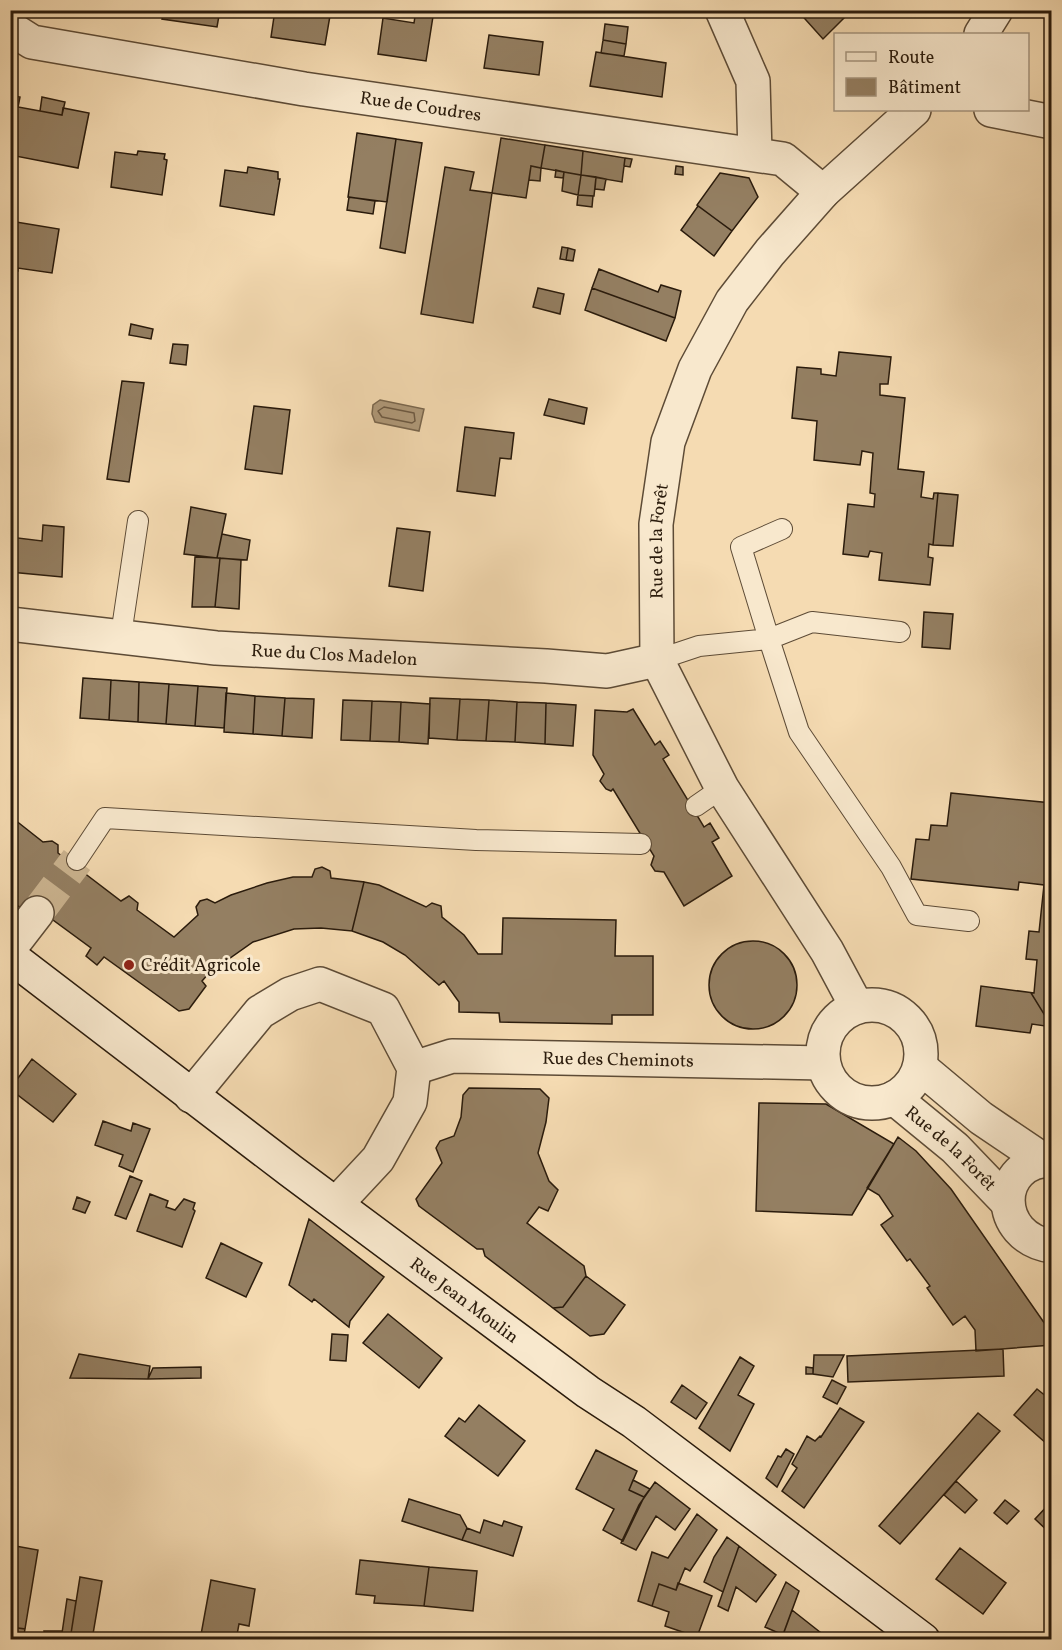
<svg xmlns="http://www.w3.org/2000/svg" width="1062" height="1650" font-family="Vollkorn,serif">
<rect width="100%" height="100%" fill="#f5dbb2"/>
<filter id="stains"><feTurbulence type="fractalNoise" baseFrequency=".00333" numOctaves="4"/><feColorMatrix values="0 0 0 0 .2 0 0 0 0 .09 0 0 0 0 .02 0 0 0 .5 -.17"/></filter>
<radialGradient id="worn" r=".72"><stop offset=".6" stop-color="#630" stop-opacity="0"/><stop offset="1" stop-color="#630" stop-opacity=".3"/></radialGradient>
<path fill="#b09a7a" stroke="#7a674e" stroke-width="1.5" d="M380 400 424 409 419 431 375 422 372 414 373 405Z"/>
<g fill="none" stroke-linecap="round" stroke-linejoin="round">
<path stroke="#6d5a43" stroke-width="1.5" d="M384 407 414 413 415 421 412 423 382 417 378 411Z"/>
</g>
<path fill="#947f62" stroke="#2a1b0c" stroke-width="1.5" d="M164 10H220L217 27 162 19Z
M275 10H331L325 45 271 37Z
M416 10H434L426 61 378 54 383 18 414 23Z
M797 10H846L849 13 823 39Z
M605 24 628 27 626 44 603 40Z
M489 35 543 42 539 75 484 68Z
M603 40 626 44 624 56 601 53Z
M596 52 666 63 662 97 590 86Z
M10 95 20 97 18 107 62 115 63 108 89 113 78 168 10 155Z
M42 97 65 102 62 115 40 111Z
M357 133 396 139 387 202 348 197Z
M501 138 545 145 541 168 531 166 526 198 492 193Z
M396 139 422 143 405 253 380 248Z
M545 145 583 151 581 175 541 168Z
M138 151 165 154 164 159 167 160 162 195 111 187 115 152 137 155Z
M583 151 625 158 622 182 581 175Z
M625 158 632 159 630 167 624 166Z
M531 166 541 168 540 181 529 180Z
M676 166 683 167V175L675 174Z
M248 167 278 172V179H280L274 215 220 206 225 170 247 173Z
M445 167 474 172 470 190 492 193 473 323 421 314Z
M556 170 564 172 563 178 555 177Z
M564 172 581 175 578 195 562 191Z
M720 173 749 178 758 197 732 231 697 205Z
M581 175 596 177 594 196 578 195Z
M596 177 606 179 604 190 595 189Z
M578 195 593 196 592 207 577 205Z
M349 197 375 201 373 214 347 210Z
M698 206 732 231 714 256 681 230Z
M10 215 17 216 15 226 10 225Z
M16 222 59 229 52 273 18 268V271L10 270V225L15 226Z
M562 247 568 248 566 260 560 259Z
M568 248 575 250 573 261 566 260Z
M599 269 658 292 661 285 681 291 675 318 592 288Z
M538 288 564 294 560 314 533 307Z
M592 288 675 318 666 341 585 310Z
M131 324 153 329 151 339 129 335Z
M173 344 188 345 186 365 170 363Z
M839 352 891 357 888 384H880V395L905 398 898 469 924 472 921 497 933 499 934 493H938L933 545 929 544 928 557 933 558 930 585 879 580 882 553 870 551 868 557 843 554 848 504 874 507 875 494 870 493 873 453 862 451 860 465 814 460 817 421 792 418 797 367 821 369V374L836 376Z
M122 381 144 383 129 482 107 479Z
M549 399 587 408 584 424 544 415Z
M254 406 290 410 282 474 245 469Z
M465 427 514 433 511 459 500 458 495 496 457 491Z
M938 493 958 495 953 546 933 545Z
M191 507 226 514 217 558 184 554Z
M43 525 64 527 62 577 10 572V537L42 541Z
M397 528 430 532 423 591 389 586Z
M222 534 250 540 247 560 217 558Z
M195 557 220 558 215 607H192Z
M220 558 241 560 239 609 215 607Z
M924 612 953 614 950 649 922 647Z
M83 678 111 680 109 720 80 718Z
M111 680 139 682 138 722 109 720Z
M139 682 169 684 166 724 138 722Z
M169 684 198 686 195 726 166 724Z
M198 686 227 688 224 728 195 726Z
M226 693 255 696 253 734 224 732Z
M255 696 285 698 282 736 253 734Z
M285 698 314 699 312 738 282 736Z
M430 698 460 699 457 740 429 738Z
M460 699 489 700 486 741 457 740Z
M343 700 372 701 370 741 341 740Z
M489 700 517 702 515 742 486 741Z
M372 701 401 702 399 742 370 741Z
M401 702 430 704 428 744 399 742Z
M517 702 546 703 545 744 515 742Z
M546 703 576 705 573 746 545 744Z
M633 709 655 745 660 741 669 755 663 759 704 827 710 823 719 838 712 842 732 876 684 906 664 872 655 871 651 865 654 856 613 789 611 791 606 789 600 781 604 774 593 755 595 710 627 712Z
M951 793 1052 803V1027L1032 1024 1030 1033 976 1026 981 986 1034 993 1037 960 1026 959 1029 931 1039 932 1044 885 1019 882 1018 890 911 879 916 839 929 840 931 825 947 826Z
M951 793 1052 803V1027L1031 993H1034L1037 960 1026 959 1029 931 1039 932 1044 885 1019 882 1018 890 911 879 916 839 929 840 931 825 947 826Z
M10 816 43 842 52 841 58 845V853L121 901 129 896 138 903 137 910 174 937 198 915 196 907 200 901 207 899 215 903 231 895 267 883 293 877H312L315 869 322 867 330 871 331 878 364 882 352 931 321 928 294 929 253 942 209 973 202 981 206 986 189 1009 179 1011 104 957 97 965 86 956 91 948 27 901 21 908 10 901 13 890 10 888Z
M364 882 379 885 426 907 432 903 441 906 442 917 464 935 478 954H502L503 918 616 920 615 956H653V1015H612V1024L500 1022 499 1013 459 1012V1002L444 981 439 985 405 955 383 942 352 931Z
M709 985a44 44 0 1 1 88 0a44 44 0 1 1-88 0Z
M32 1059 76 1094 53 1122 10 1089Z
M469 1088 540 1089 549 1098 546 1122 538 1153 549 1181 558 1190 548 1211 539 1207 527 1223 584 1266 586 1276 563 1307 553 1308 485 1256 483 1249H477L419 1206 416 1199 442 1163 436 1148 440 1141 454 1136 461 1117 463 1095Z
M759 1103 826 1104 894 1144 852 1215 756 1211Z
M103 1121 131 1131 133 1123 150 1129 133 1172 119 1166 123 1155 95 1145Z
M898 1137 916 1151 951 1189 1052 1334V1345L976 1351 975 1330 965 1316 953 1325 927 1288 930 1286 910 1259 907 1261 881 1225 893 1216 879 1195 867 1188Z
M130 1176 142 1181 126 1219 115 1215Z
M150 1194 168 1201 166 1207 175 1210 184 1199 195 1203 193 1209 195 1211 182 1247 137 1231Z
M77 1197 90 1202 85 1213 73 1209Z
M309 1219 384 1277 350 1321 349 1327 314 1299 312 1302 289 1285Z
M221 1243 262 1263 246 1297 206 1278Z
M586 1276 625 1305 604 1334 590 1336 553 1308 563 1307Z
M388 1314 442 1358 419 1388 363 1343Z
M332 1334 348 1335 346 1361 330 1360Z
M1003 1349 1004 1376 848 1382 847 1356Z
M79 1354 150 1366 148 1379 70 1378Z
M814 1355H844L833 1377 813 1374Z
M740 1357 754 1366 738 1395 754 1404 730 1451 699 1428Z
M201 1367V1378L148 1379 153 1368Z
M806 1367 813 1368V1374H806Z
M832 1380 846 1387 837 1404 823 1397Z
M682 1385 707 1403 696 1419 671 1402Z
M1037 1389 1052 1401V1439L1047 1444 1014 1415Z
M479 1405 525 1441 498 1476 445 1436 459 1418 465 1422Z
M840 1408 864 1422 804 1508 782 1491 797 1468 792 1464 807 1436 815 1441 820 1436 821 1437Z
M978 1413 1000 1431 900 1544 879 1526Z
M786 1449 794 1454 777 1487 766 1478 778 1456 781 1457Z
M786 1449 794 1454 777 1487 766 1478 778 1456 781 1457Z
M596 1450 637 1471 629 1490 644 1497 623 1541 603 1530 614 1509 576 1489Z
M633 1480 650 1489 644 1497 629 1490Z
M956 1481 977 1500 965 1513 944 1495Z
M655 1482 690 1509 675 1530 656 1516 636 1550 621 1543 639 1505Z
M409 1499 460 1515 467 1528 462 1540 402 1521Z
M1005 1500 1019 1511 1007 1524 994 1513Z
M1052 1501V1535L1035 1519Z
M697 1514 717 1530 690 1571 685 1568 676 1590 659 1584 652 1606 638 1601 652 1552 668 1558Z
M484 1520 502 1526 504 1521 522 1527 513 1556 462 1540 467 1528 480 1533Z
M727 1537 739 1546 723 1592 704 1582 714 1557Z
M10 1545 38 1550 25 1629 10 1627Z
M739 1546 776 1575 756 1602 736 1587 728 1611 718 1606Z
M960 1548 1006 1583 983 1614 936 1579Z
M360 1560 429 1567 424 1606 374 1603 375 1596 356 1594Z
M429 1567 477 1571 473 1611 424 1606Z
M80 1577 102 1581 92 1640H70Z
M211 1580 255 1589 249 1626 239 1624 236 1640H200Z
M786 1582 799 1591 783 1635 765 1627Z
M678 1583 712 1596 697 1637 665 1626 669 1612 652 1606 659 1584 676 1590Z
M67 1599 76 1601 70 1640H61Z
M792 1610 830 1640H781Z
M10 1627 25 1629 23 1640H10Z
M44 1631H62L61 1640H45Z"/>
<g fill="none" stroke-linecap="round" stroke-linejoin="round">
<path stroke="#ccb591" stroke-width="33" stroke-dasharray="33 16" stroke-linecap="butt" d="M37 913 77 860"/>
<g stroke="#5d4b36" stroke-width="22">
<path id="service" d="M900 632 812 622 769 639 799 732 891 867 917 915 969 921
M121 635 138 521
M657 660 699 646 769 639 741 547 782 529
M696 806 722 788
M77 860 105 818 476 840 641 844"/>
</g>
<g stroke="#5d4b36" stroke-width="36">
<g id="minor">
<path d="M722 10 753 81 755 154"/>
<path id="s1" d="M10 28 32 42 304 89 783 159 823 192"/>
<path id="s2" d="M10 624 216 648 546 666 607 671 657 660"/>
<path d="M10 948 37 913"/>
<path id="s3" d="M414 1068 452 1056 823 1063"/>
<path d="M191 1096 260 1012 290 994 320 984 383 1009 414 1068 410 1102 378 1159 336 1204"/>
</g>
</g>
<g stroke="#5d4b36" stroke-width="36">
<g id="tertiary">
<path d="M981 34 996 10"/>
<path d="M991 110 1052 122"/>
<circle cx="872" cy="1054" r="49"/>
<path id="s4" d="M857 1007 827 951 722 788 657 660 656 524 668 442 695 369 732 301 770 252 823 192 914 110"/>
<path d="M920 1067 981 1118 1043 1160"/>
<path id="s5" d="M894 1098 955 1148 1007 1202"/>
<path d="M1052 1160C994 1160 993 1238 1052 1246"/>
</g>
</g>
<g stroke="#2a1b0c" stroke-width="36">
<g id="secondary">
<path id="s6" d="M10 956 291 1171 588 1392 634 1422 923 1640"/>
</g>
</g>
<use href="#service" stroke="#f8e8cd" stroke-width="20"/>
<use href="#minor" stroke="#f8e8cd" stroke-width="33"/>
<use href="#tertiary" stroke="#f8e8cd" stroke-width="33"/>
<use href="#secondary" stroke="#f8e8cd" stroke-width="33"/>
</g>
<circle fill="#8f2418" stroke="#f8e8cd" stroke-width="2" cx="129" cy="965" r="6"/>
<g text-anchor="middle" stroke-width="6" stroke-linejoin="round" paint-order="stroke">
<g font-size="18" fill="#2a1b0c" stroke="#f8e8cd">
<text dy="6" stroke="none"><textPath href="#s1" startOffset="420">Rue de Coudres</textPath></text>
<text dy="6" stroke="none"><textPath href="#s4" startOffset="520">Rue de la Forêt</textPath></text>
<text dy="6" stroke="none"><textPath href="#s2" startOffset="326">Rue du Clos Madelon</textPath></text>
<text dy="6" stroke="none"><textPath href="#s3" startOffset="206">Rue des Cheminots</textPath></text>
<text dy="6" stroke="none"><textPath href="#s5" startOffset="76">Rue de la Forêt</textPath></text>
<text dy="6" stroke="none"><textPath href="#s6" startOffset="570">Rue Jean Moulin</textPath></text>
</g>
<g font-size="18" fill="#2a1b0c" stroke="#f8e8cd" text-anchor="start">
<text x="141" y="971">Crédit Agricole</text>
</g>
</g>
<rect width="1062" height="1650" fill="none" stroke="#f5dbb2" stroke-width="36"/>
<rect x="12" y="12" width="1038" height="1626" fill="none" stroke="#2a1b0c" stroke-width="3"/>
<rect x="18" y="18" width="1026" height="1614" fill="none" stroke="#2a1b0c" stroke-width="1.5"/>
<rect x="834" y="33" width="195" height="78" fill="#f8e8cd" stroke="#a69680" stroke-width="1.5"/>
<rect x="846" y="52" width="30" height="9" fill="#f8e8cd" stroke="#a69680" stroke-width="1.5"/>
<text x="888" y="63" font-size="18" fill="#2a1b0c">Route</text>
<rect x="846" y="78" width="30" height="18" fill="#947f62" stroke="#a69680" stroke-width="1.5"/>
<text x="888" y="93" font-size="18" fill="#2a1b0c">Bâtiment</text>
<rect width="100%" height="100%" filter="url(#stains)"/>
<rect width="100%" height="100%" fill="url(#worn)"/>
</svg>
